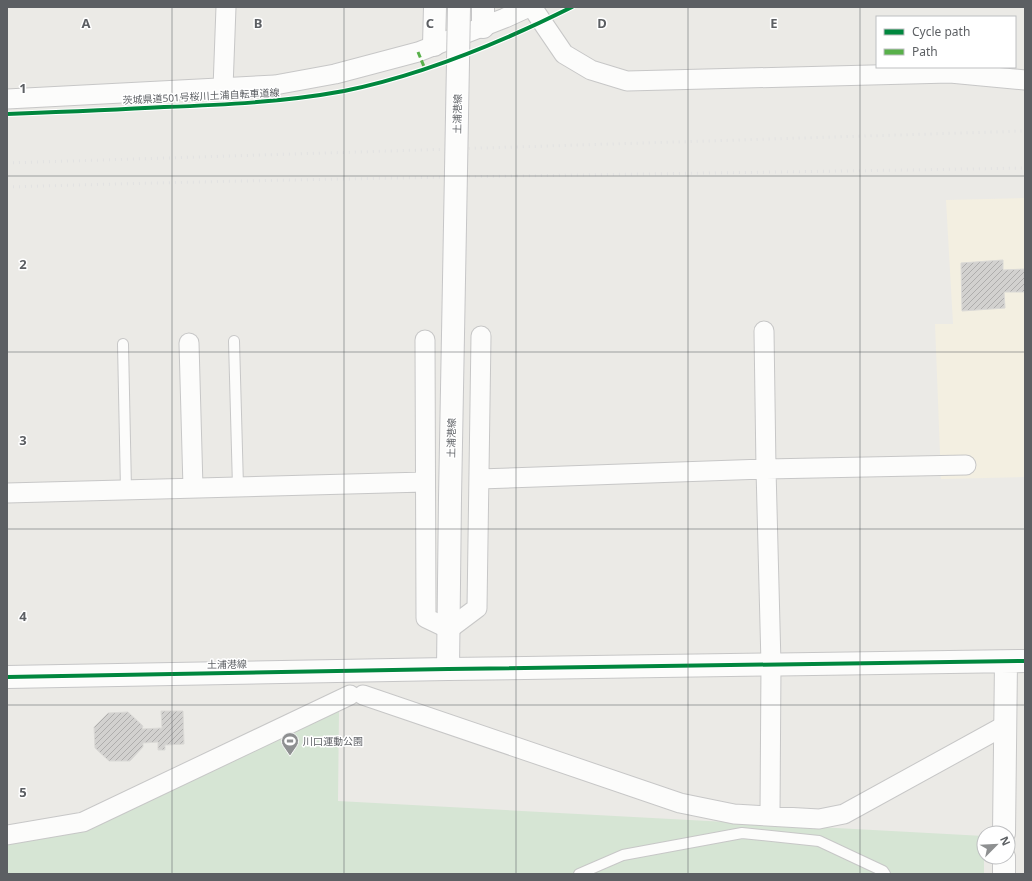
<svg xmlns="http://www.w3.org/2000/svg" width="1032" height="881" font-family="'Noto Sans','Noto Sans JP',sans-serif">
<defs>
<pattern id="building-hatch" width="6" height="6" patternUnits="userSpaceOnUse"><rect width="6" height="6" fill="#d2d1cf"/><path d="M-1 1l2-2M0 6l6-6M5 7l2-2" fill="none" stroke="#aeadac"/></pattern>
</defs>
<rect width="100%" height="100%" fill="#ebeae6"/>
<path fill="#f3efe1" d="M1025 198V477L941 479 935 324H953L946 200Z"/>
<path fill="#d6e5d4" d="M339 711 338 801 984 836V874H7V842L83 829Z"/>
<path fill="url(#building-hatch)" stroke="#dad9d6" d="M1003 260V270L1025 269V292H1004L1005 308 962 311 961 263Z
M161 711H183L184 744 165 745V750H158V742L143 743V747L130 761H109L95 748 94 727 108 713 128 712 143 726 142 729 162 728Z"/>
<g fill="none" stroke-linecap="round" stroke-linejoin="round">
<g stroke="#c7c7c7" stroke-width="12">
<path id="service" d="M234 341 238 487
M123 344 126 490
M579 874 623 855 742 833 819 841 883 871 885 874"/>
</g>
<g stroke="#c7c7c7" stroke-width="21">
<path id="minor" d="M532 7 564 54 591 70 627 81 950 73 1025 80
M223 88 226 7
M7 99 275 85 335 74 418 52 505 18 529 7
M764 331 766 469 771 664 770 815
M425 340 426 618 449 629 477 608 481 336
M189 343 193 488
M479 479 766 469 966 465
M7 493 425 482
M363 695 680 803 734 814 819 819 844 814 1004 726
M7 835 83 822 350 695"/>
</g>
<g stroke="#c7c7c7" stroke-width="24">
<path id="tertiary" d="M448 669 1025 661
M1004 833 1006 662
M1004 874V857"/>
</g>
<g stroke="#c6c6c7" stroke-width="24">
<path id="secondary" d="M483 27V7
M434 45 435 7
M7 677 448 669 450 498"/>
</g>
<use href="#service" stroke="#fcfcfb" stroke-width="10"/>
<use href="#minor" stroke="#fcfcfb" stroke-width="19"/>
<use href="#tertiary" stroke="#fcfcfb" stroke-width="22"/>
<use href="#secondary" stroke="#fcfcfb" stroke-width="22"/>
<path stroke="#e2e2e2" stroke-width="3" stroke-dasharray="1 5" stroke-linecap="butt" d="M7 163 1025 131
M7 187C346 177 686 174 1025 168"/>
<g stroke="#c6c6c7" stroke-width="24" stroke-linecap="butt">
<path id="secondary-bridge" d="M450 498 459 7"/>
</g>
<use href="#secondary-bridge" stroke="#fcfcfb" stroke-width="22"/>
<path stroke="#58b04a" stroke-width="3" stroke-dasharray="6 3" stroke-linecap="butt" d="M418 52 425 69"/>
<g stroke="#fff" stroke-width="6">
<path id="cycleway" d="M7 114C59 112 111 110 164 107 224 105 284 102 344 91 423 75 500 43 572 7
M7 677 448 669 1025 661"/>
</g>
<use href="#cycleway" stroke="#00873e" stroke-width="4"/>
</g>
<path fill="none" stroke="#5c5f63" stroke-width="1" stroke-opacity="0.55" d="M172 7V874M344 7V874M516 7V874M688 7V874M860 7V874M7 176H1025M7 352H1025M7 529H1025M7 705H1025"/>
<defs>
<g id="stadium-pin" transform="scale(0.9)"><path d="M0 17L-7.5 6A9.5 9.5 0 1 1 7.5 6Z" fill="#8e9091" stroke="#fff"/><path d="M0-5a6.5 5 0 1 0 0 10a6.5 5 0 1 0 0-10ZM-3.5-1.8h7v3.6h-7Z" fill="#fff"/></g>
</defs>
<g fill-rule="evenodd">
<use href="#stadium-pin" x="290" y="741"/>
</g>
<g text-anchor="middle" stroke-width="3" stroke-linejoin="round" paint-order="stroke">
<g font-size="10" fill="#5c5f63" stroke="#fff">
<text transform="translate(201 96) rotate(-3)" y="4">茨城県道501号桜川土浦自転車道線</text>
<text transform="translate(457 114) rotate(-89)" y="4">土浦港線</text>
<text transform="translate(451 438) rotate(-89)" y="4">土浦港線</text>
<text transform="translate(227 664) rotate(-1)" y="4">土浦港線</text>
</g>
<g font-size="10" fill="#5c5f63" stroke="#fff" text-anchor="start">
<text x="303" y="745">川口運動公園</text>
</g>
</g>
<g font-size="13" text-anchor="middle" font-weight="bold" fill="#5c5f63" stroke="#fff" stroke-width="3" stroke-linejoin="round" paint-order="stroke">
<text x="86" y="28">A</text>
<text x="258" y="28">B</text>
<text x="430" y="28">C</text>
<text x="602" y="28">D</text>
<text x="774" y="28">E</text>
<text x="23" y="93">1</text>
<text x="23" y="269">2</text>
<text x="23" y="445">3</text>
<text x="23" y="621">4</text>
<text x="23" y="797">5</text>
</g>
<rect width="1032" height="881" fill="none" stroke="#5c5f63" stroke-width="16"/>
<rect x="876" y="16" width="140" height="52" fill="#ffffff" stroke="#bebfc1"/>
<rect x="884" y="29" width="20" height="6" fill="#00873e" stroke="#bebfc1"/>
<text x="912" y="36" font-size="12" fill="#5c5f63">Cycle path</text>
<rect x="884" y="49" width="20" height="6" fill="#58b04a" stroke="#bebfc1"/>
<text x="912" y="56" font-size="12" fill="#5c5f63">Path</text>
<g transform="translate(996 845) rotate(66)"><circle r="19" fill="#ffffff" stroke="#bebfc1"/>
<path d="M0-3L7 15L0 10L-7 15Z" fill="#8e9091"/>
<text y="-6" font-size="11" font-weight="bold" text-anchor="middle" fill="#5c5f63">N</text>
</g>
</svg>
